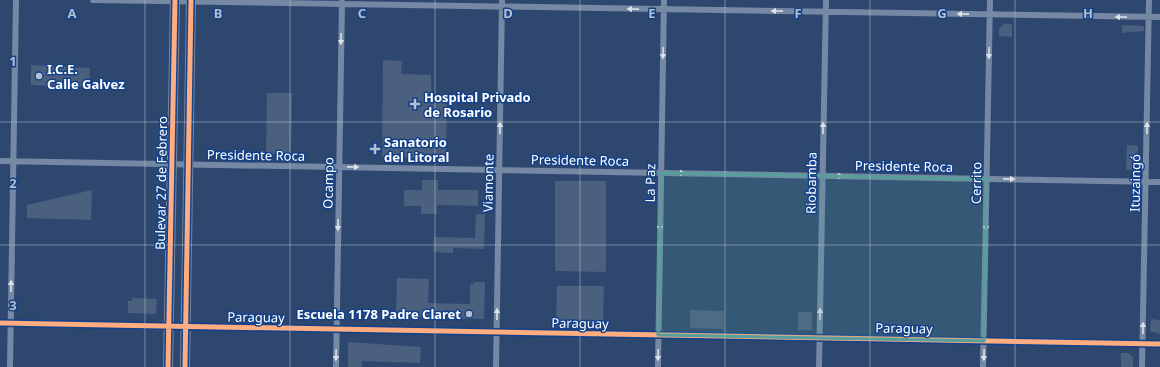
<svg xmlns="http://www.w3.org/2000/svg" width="1160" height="367" font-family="'Noto Sans',sans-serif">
<rect width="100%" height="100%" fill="#2e476f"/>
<path fill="#4b5f7f" d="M1004 24H1012V37L999 36V29Z
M1122 25 1144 26V31L1122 33Z
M383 60 402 61 401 74 431 75 432 99 447 102 446 158 382 157Z
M31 65 90 68 89 87 31 85Z
M267 93H292L291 154H266Z
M1127 145 1138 146 1137 164 1131 170H1126Z
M422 180H438V190H478V206L437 205V214H421V206H404V190H422Z
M555 181H606V272L555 271Z
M92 190 91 220 27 218V205Z
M476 214H485L484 249 453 248V253L433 252 434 237 475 238Z
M397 278 429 279 428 303 470 304V284L473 285 474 282H485L484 319 396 317Z
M557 286H604L603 326H556Z
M132 298 157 299 156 314 128 313V301H132Z
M690 310 724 311V329L690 328Z
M798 312H812V330H798Z
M1151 319 1160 320V334L1150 331Z
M348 342 421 347 420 363 362 361V367H348Z
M1121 353H1128L1133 357V367H1121Z"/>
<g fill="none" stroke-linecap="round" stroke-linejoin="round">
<path stroke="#7588a4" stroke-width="6" d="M93 0 1160 17
M0 161 1160 182
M0 323 1160 344
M10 367 16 0
M336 367 342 2
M496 367 502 0
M658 367 664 0
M819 367 826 0
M983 367 990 0
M1142 367 1149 0"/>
<path stroke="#7486a2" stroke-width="10" d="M168 367 175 0
M185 367 191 0"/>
<g stroke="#13418a" stroke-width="8">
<path id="cycleway" d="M0 323 1160 344
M168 367 175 0
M185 367 191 0"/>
</g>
<use href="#cycleway" stroke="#ffac80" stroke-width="5"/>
</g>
<defs><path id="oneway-solid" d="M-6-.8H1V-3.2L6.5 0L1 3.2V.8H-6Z"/></defs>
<g fill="#dce1e8">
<use href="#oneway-solid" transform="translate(633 9) rotate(-179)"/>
<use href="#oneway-solid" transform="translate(777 11) rotate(-179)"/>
<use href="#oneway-solid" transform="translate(963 14) rotate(-179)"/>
<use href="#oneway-solid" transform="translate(1121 17) rotate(-179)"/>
<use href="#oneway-solid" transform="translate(341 39) rotate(91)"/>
<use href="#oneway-solid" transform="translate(663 53) rotate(91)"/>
<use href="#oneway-solid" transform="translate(989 53) rotate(91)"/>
<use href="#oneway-solid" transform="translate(500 128) rotate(-89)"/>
<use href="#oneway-solid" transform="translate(823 128) rotate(-89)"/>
<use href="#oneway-solid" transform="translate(1147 128) rotate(-89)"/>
<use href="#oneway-solid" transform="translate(353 167) rotate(1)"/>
<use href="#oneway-solid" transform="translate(679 173) rotate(1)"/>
<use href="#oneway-solid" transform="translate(837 176) rotate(1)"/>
<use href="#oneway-solid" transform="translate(1009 179) rotate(1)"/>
<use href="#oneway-solid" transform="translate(338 225) rotate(91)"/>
<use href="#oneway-solid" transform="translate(660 225) rotate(91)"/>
<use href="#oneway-solid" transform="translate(986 225) rotate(91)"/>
<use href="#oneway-solid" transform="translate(11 286) rotate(-89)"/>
<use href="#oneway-solid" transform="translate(497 314) rotate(-89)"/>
<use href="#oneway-solid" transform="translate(820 314) rotate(-89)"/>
<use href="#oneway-solid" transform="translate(1143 328) rotate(-89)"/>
<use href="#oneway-solid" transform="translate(336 355) rotate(91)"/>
<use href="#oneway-solid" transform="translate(658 355) rotate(91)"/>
<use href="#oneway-solid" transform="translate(984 355) rotate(91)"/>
</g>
<path fill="#579f9a" fill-opacity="0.2" stroke="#579f9a" stroke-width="3" stroke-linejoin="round" d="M661 173 987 179 984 341 658 335Z"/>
<path fill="none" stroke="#b6bfcd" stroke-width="1" stroke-opacity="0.55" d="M145 0V367M290 0V367M435 0V367M580 0V367M725 0V367M870 0V367M1015 0V367M0 122H1160M0 245H1160"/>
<g fill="#b6bfcd" stroke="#13418a" stroke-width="1.5">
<circle cx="39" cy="76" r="4"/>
<path d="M413 98h4v4h4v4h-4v4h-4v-4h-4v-4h4z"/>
<path d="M373 143h4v4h4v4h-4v4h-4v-4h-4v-4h4z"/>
<circle cx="469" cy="314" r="4"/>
</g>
<g text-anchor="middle" stroke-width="3" stroke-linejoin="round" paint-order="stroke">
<g font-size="13" font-weight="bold" fill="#fff" stroke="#13418a" text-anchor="start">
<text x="47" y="74">I.C.E.<tspan x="47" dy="15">Calle Galvez</tspan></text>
<text x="424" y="102">Hospital Privado<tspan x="424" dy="15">de Rosario</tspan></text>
<text x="384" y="147">Sanatorio<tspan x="384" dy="15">del Litoral</tspan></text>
<text x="461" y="319" text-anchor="end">Escuela 1178 Padre Claret</text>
</g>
<g font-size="13" fill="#fff" stroke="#13418a">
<text transform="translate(256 155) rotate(1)" y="5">Presidente Roca</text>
<text transform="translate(580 160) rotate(1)" y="5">Presidente Roca</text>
<text transform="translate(904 166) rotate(1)" y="5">Presidente Roca</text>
<text transform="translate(161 183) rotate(-89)" y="5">Bulevar 27 de Febrero</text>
<text transform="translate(328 183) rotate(-89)" y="5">Ocampo</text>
<text transform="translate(488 183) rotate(-89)" y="5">Viamonte</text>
<text transform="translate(650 183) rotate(-89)" y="5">La Paz</text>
<text transform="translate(811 183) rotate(-89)" y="5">Riobamba</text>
<text transform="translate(976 183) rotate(-89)" y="5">Cerrito</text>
<text transform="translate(1135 183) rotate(-89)" y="5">Ituzaingó</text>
<text transform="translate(256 317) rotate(1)" y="5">Paraguay</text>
<text transform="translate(580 323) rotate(1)" y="5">Paraguay</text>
<text transform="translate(904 328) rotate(1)" y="5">Paraguay</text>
</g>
</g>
<g font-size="13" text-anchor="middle" font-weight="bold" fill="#b6bfcd" stroke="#13418a" stroke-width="3" stroke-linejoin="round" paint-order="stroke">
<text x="72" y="18">A</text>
<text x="218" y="18">B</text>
<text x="362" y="18">C</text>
<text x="508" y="18">D</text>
<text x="652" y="18">E</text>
<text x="798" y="18">F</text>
<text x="942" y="18">G</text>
<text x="1088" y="18">H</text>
<text x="13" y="66">1</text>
<text x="13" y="188">2</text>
<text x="13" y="310">3</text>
</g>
</svg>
